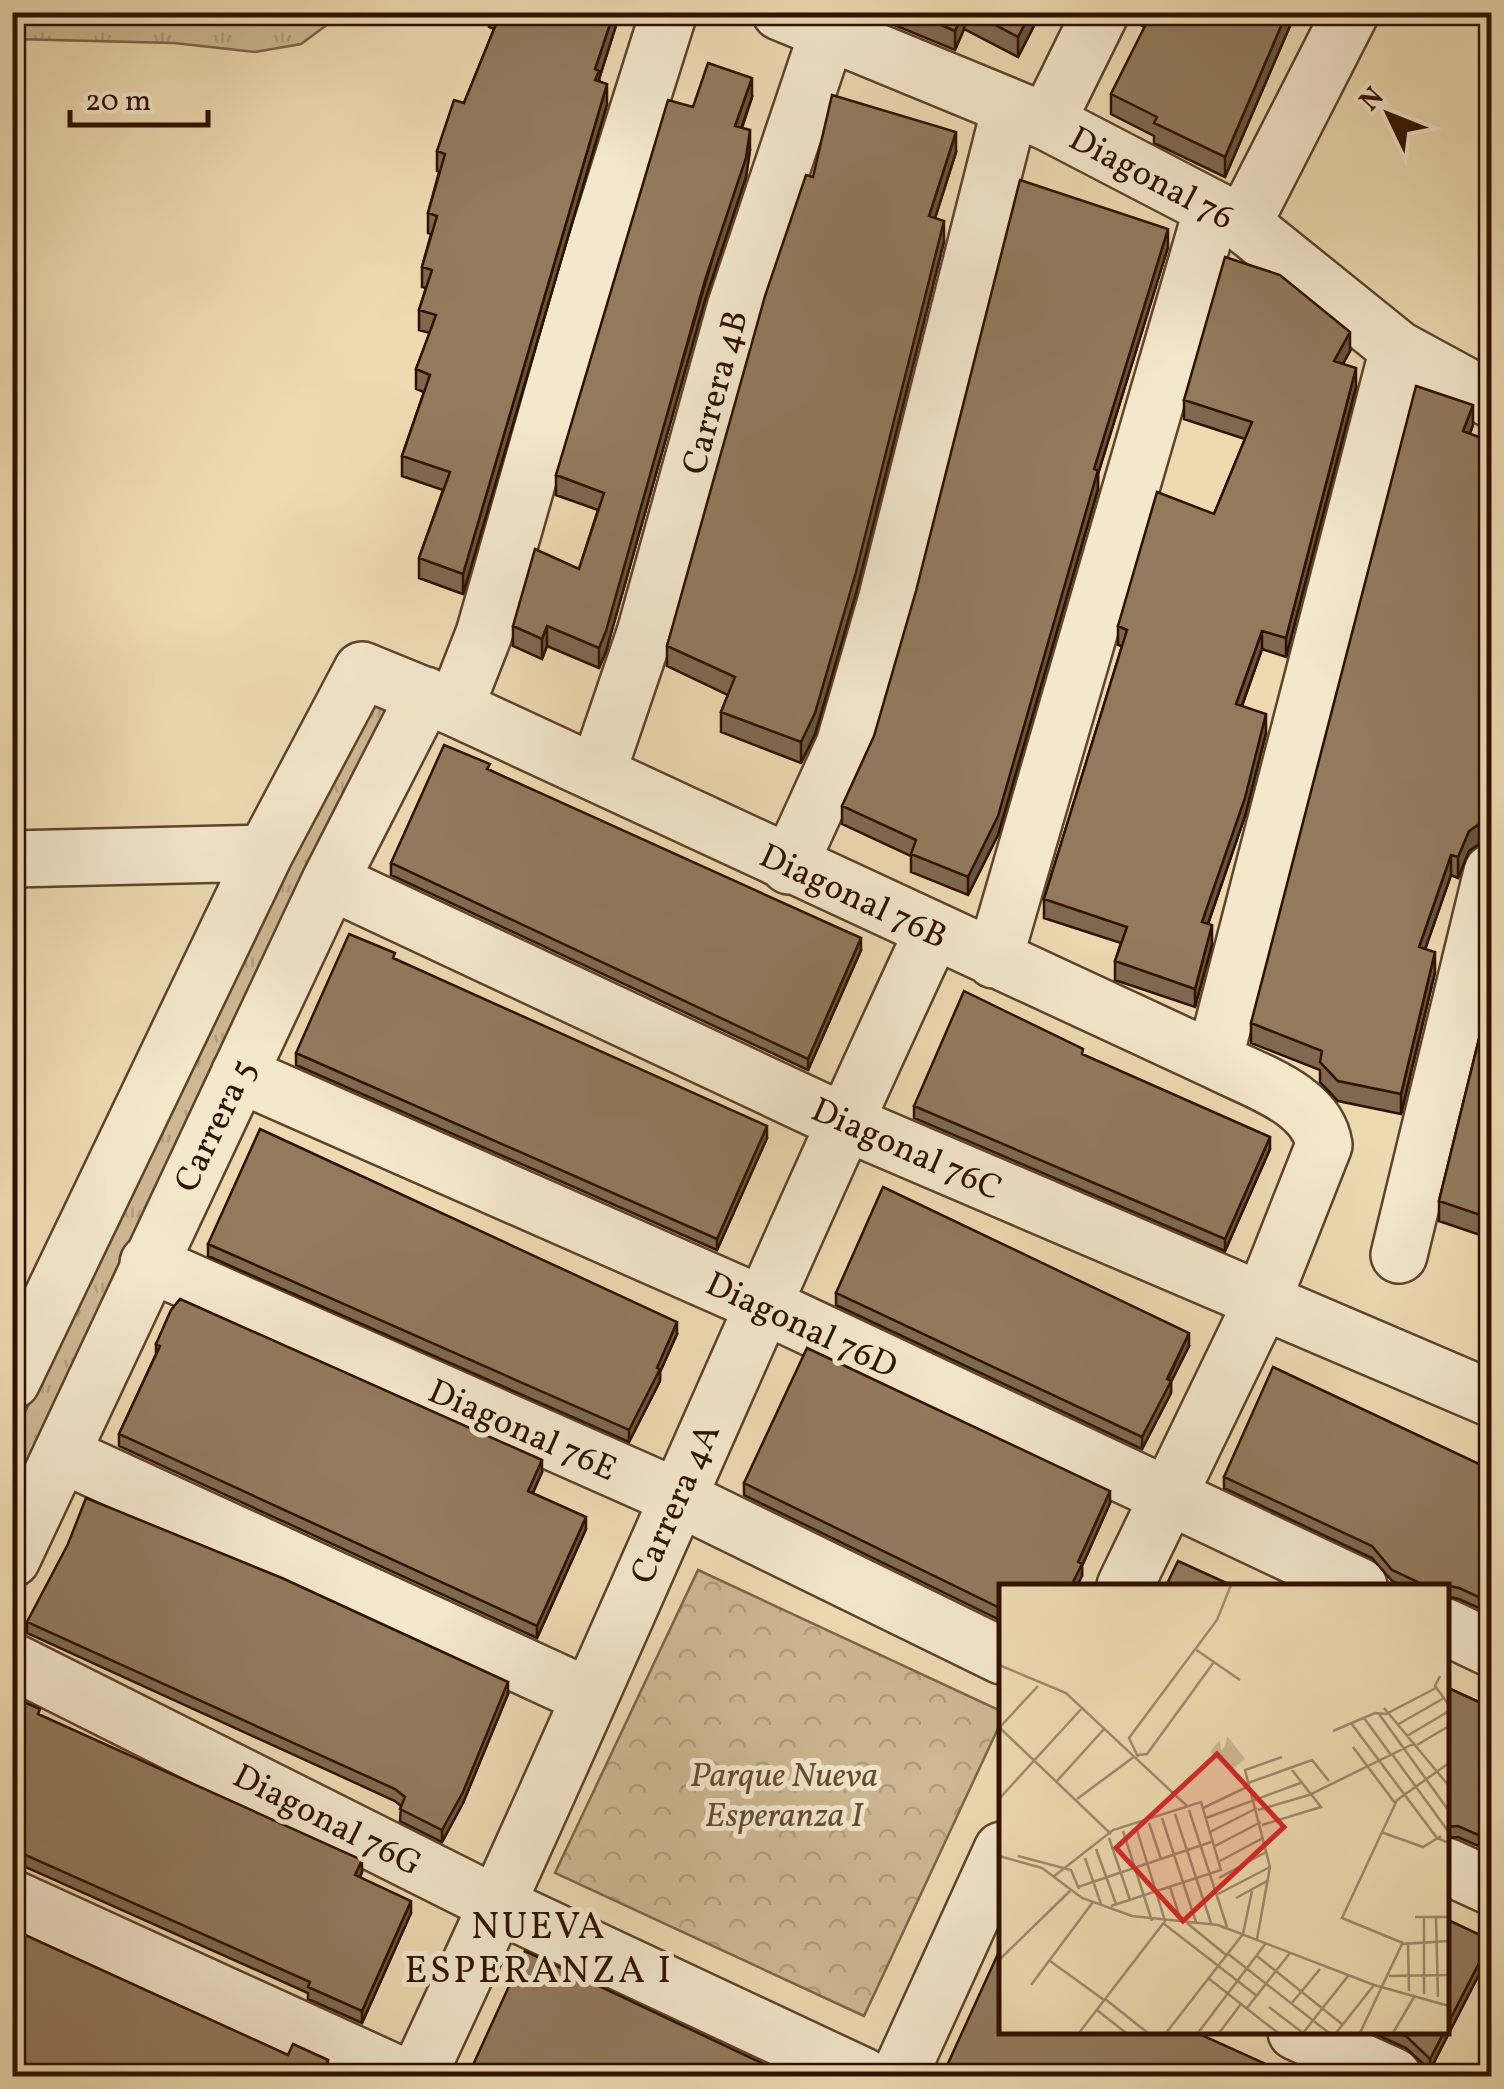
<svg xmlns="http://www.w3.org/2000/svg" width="1504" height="2089" font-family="Vollkorn,serif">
<defs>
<pattern id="grass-tufts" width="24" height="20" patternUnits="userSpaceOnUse" patternTransform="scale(2.5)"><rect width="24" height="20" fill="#cdb893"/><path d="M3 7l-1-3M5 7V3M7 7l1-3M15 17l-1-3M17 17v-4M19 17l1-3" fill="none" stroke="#b09d7d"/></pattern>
<pattern id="park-crowns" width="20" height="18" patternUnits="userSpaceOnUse" patternTransform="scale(2.5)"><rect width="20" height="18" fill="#cdb893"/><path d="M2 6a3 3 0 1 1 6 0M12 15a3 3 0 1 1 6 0" fill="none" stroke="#b09d7d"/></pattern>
</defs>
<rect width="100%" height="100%" fill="#eddab1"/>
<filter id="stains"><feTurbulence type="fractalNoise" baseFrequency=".002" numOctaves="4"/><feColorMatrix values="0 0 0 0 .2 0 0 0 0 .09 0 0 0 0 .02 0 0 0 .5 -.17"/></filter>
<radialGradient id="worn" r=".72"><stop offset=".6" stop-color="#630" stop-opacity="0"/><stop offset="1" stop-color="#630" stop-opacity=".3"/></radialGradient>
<path fill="url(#grass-tufts)" stroke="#7e644a" stroke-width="2.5" d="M13 12H331V13L328 24 301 44 255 52 174 43 13 39Z
M364 687 399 699 13 1523V1438Z"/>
<path fill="url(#park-crowns)" stroke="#7e644a" stroke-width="2.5" d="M698 1570 1001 1711V1722L864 2016 555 1873Z"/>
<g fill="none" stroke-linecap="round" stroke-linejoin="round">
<g stroke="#5e432d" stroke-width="60">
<path id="minor" d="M780 12 1047 122 1243 224 1398 349 1492 400
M1047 122 1101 12
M1243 224 1351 12
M455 708 484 634 588 269 669 12
M597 774 645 633 735 308 827 34 838 12
M12 859 265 853
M789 866 844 745 886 601 1010 108
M330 881 844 1122 1492 1399
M994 960 1212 209
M1214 1060 1398 349
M239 1074 761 1304 1359 1586
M1399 1255 1492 872
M148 1263 677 1497 1002 1656
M12 1381 265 853 362 670 455 708 1214 1060C1252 1080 1317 1098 1324 1145L1262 1302 1125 1586
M61 1454 588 1696
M12 1559 330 881 425 695
M1446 1627 1492 1649
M12 1661 498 1905 863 2076
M1446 1866 1492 1887
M12 1898 402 2076
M1296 2032 1393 2076
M418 2076C595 1697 756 1311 933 931
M899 2076 1002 1850"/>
</g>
<use href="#minor" stroke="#f3e7cc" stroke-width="55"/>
</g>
<path fill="#7e6950" stroke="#2f1101" stroke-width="2.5" d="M489 12H619V16L599 79 607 104 463 594 419 578V558L443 490 402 476V456L424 392 416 389V369L430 333 419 330V310L426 288 422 287V267L431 234 428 233V213L439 172 437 171V151L464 103 494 29 489 27Z
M877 12H1041L1018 57 964 29 955 50 877 18Z
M1129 12H1296L1225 177 1154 143V136L1111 114V94L1145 27 1130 20Z
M752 97 742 128 750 150 746 177 705 300 606 651 599 668 547 646 542 659 513 646V626L579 569 598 510 556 495V475L693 107Z
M956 152 935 218 944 241 856 593 815 734 801 763 721 732V712L728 695 667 666V646L813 177Z
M1168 247 1098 474V489L998 835 968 895 911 872V856L842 824V806Z
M1350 351 1343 364 1356 387 1286 657 1262 649 1242 706 1266 733 1245 816 1208 924 1212 944 1195 1007 1115 980V961L1121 943 1044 918V899L1122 646 1118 645V626L1214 514 1245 439 1184 419V400Z
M1473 425 1469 434 1492 442V842H1482L1469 851 1458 878 1451 875 1425 949 1435 972 1401 1114 1338 1101 1320 1082V1070L1251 1043V1023Z
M490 770 861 950 808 1070 391 875V863Z
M395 959 767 1138 717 1250 296 1065V1053Z
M1492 986V1239L1439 1221V1201Z
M1083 1055 1270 1149 1225 1251 914 1118V1106Z
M208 1244 677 1334 660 1372V1381L629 1442 208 1256Z
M836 1293 1189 1346 1171 1382V1393L1142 1449 836 1305Z
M156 1344 542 1472 533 1493 586 1529 537 1638 119 1446V1434L156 1354Z
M1492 1470V1614L1459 1599 1446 1596V1586H1403L1392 1581 1372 1558 1224 1488V1477Z
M744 1483 1110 1503 1082 1566V1576L1002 1586V1621L744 1495Z
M27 1622 508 1694 463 1803 442 1842 400 1821 401 1806 395 1801 27 1633Z
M1446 1687 1492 1708V1852L1458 1837 1446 1838Z
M12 1697 40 1715 362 1872 360 1877 411 1913 362 2023 308 1999V1993L12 1861Z
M1491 1951 1430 2070 1406 2048 1371 2032H1446Z
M945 2070 1292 2076H945Z"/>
<path fill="#665541" stroke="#2f1101" stroke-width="2.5" d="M614 12H619V16L599 79V91L595 101V69Z
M963 12H964V29L955 50V31Z
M1031 12H1041L1018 57V37Z
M1287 12H1296L1225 177V157Z
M752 78V97L735 146V126Z
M607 84V104L463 594V574Z
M750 130V150L746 177 705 300 606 651 599 668V648Z
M956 132V152L929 237V216Z
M944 221V241L856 593 815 734 801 763V742Z
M1168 229V247L1098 474V489L998 835 968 895V877Z
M1350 332V351L1334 380V361Z
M1356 368V387L1286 657V638Z
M1473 405V425L1463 451V431Z
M547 626V646L542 659V639Z
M1262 631V649L1236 722V704Z
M1266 714V733L1245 816 1202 941V922Z
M1482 822V842L1469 851 1458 878V857L1469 831Z
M1451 855V875L1419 967V947Z
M1212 925V944L1195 1007V989Z
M861 938V950L808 1070V1059Z
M1435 952V972L1401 1114V1094Z
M767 1126V1138L717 1250V1239Z
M1270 1137V1149L1225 1251V1239Z
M677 1322V1334L660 1372V1381L629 1442V1430Z
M1189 1333V1346L1171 1382V1393L1142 1449V1437Z
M542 1460V1472L528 1503V1491Z
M1110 1491V1503L1082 1566V1576L1077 1586H1071L1078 1562Z
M586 1517V1529L537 1638V1626Z
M508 1682V1694L463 1803 442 1842V1830Z
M362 1860V1872L355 1887V1875Z
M411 1901V1913L362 2023V2011Z
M1491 1940V1951L1430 2070V2059L1444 2032H1446V2027Z
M328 2060 327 2076H321Z"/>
<path fill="#927a5d" stroke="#2f1101" stroke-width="2.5" d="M501 12H614L595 69 599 71 595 80 607 84 463 574 419 558 450 472 402 456 430 375 416 369 436 315 419 310 432 270 422 267 437 216 428 213 445 154 437 151 454 100 464 103Z
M911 12H963L955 31Z
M971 12H1031L1018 37Z
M1152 12H1287L1225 157 1154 123 1157 117 1111 94Z
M708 63 752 78 735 126 750 130 746 158 705 280 606 631 599 648 547 626 542 639 513 626 535 549 579 569 604 493 556 475 668 100 693 107Z
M832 95 956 132 929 216 944 221 856 572 815 713 801 742 721 712 735 677 667 646 765 296 806 175 813 177Z
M1020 180 1168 229 1094 469 1098 470 998 816 968 877 911 854 916 840 842 806 874 736 916 591Z
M1225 257 1280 275 1350 332 1334 361 1356 368 1286 638 1262 631 1236 704 1266 714 1245 798 1202 922 1212 925 1195 989 1115 961 1127 927 1044 899 1127 630 1118 626 1157 492 1214 514 1252 422 1184 400Z
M1416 386 1473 405 1463 431 1492 442V822H1482L1469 831 1458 857 1451 855 1419 947 1435 952 1401 1094 1338 1081 1320 1062 1322 1051 1251 1023Z
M444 745 490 764 487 769 861 938 808 1059 391 863Z
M349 934 395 953 393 958 767 1126 717 1239 296 1053Z
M1492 986V1219L1439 1201Z
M964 991 1083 1049 1082 1054 1270 1137 1225 1239 914 1106Z
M260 1129 677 1322 657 1368 660 1369 629 1430 208 1244Z
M883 1187 1189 1333 1167 1379 1171 1381 1142 1437 836 1293Z
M180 1299 542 1460 528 1491 586 1517 537 1626 119 1434 160 1346 156 1344 171 1310Z
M807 1348 1110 1491 1078 1562 1082 1564 1071 1586H1002V1609L744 1483Z
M1273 1367 1492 1470V1603L1459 1588 1445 1585 1426 1586 1392 1570 1372 1546 1224 1477Z
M86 1498 282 1578 508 1682 463 1792 442 1830 400 1809 405 1797 395 1789 27 1622 68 1544Z
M1178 1561 1233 1586H1166Z
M1446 1687 1492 1708V1841L1458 1826 1446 1827Z
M12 1697 40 1709 38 1714 362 1860 355 1875 411 1901 362 2011 308 1987 310 1982 12 1849Z
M1446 1919 1491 1940 1446 2027Z
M12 1929 288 2055 293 2044 328 2060 321 2076H12Z
M1002 1945V2032H1195L1292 2076H958L945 2070Z
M525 1951 789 2076H468Z
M1395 2032H1444L1430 2059 1406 2036Z"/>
<g text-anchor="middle" stroke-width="10" stroke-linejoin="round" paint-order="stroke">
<g font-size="35" fill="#2f1101" stroke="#f3e7cc">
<text transform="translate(1152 177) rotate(28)" y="12">Diagonal 76</text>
<text transform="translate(714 392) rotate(-75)" y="12">Carrera 4B</text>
<text transform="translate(854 895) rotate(25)" y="12">Diagonal 76B</text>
<text transform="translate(214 1125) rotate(-64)" y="12">Carrera 5</text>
<text transform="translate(907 1148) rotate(24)" y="12">Diagonal 76C</text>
<text transform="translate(802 1324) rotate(25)" y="12">Diagonal 76D</text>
<text transform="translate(523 1429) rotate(24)" y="12">Diagonal 76E</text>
<text transform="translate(674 1503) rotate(-66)" y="12">Carrera 4A</text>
<text transform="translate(328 1819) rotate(27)" y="12">Diagonal 76G</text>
</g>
<g font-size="35" font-style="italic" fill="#664b34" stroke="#f3e7cc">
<text x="784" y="1786">Parque Nueva<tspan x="784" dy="40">Esperanza I</tspan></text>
</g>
<g font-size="38" letter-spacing="2.5" fill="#2f1101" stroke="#f3e7cc">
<text x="539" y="1938">NUEVA<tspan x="539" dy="44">ESPERANZA I</tspan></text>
</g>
</g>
<g transform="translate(999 1584)">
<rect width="450" height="450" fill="#eddab1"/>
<path d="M228 152 246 175 231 187 211 168 221 156 222 166 226 163Z" fill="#cdb893"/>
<path fill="none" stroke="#a18a6b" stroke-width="2.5" d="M196 65 241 96M0 81 67 109 188 222M441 92 436 102 450 121M385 124 450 202M380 130 450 227M365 134 392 171M352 139 438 254 450 259M398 141 445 114M0 143 112 250M0 144 39 102M334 147 376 129 387 130 437 104M408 152 450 127M418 161 450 142M354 163 396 219M393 170 449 247M138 171 148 170 215 78M139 173 130 154 218 36 232 1M58 197 106 144M249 199 313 176 330 197M0 215 84 123M78 215 136 172M204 224 250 202M190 226 228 343M259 226 310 211 416 159M176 230 212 339M163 234 197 338M207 234 304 198M150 239 162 275M263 241 322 223 293 186M124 247 153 337M211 248 258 224M382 248 424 263 442 252M110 254 131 316M216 262 262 238M97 265 117 320M0 272 43 284 83 314 133 332 219 341 375 401 450 422M19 272 72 286 80 305M86 274 102 320M221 277 264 254M54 293 114 246 202 218 222 286 112 322M220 294 267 268M79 303 215 257M171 303 182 337M219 310 271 283M237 314 270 296M416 333H450M425 333V410M437 333 439 413M164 339 258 412M188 339 227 371M258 355 271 283 246 186 283 173M409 358 410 407M404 359 343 334 398 216 450 179M228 369 330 449M258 372 344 441M0 376 71 307M51 377 105 416M390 392 450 391M209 394 279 449M32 401 94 318M106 415 149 449M292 420 321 385M270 423 304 449M248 424 291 369M98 426 127 449M80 449 166 337 137 243M167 449 244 350 253 307M199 449 267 359M220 449 242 420M304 449 349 392M337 449 375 401M361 449 403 360 450 357M394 449 415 413"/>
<path fill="#d62828" fill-opacity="0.15" stroke="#d62828" stroke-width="5" d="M218 170 285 243 184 337 117 264Z"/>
<rect width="450" height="450" fill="none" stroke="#2f1101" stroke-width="5"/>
</g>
<rect width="1504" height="2089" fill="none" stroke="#eddab1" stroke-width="50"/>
<rect x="15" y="15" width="1474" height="2059" fill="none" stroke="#2f1101" stroke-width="5"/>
<rect x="25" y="25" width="1454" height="2039" fill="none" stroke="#2f1101" stroke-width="2.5"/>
<g transform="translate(1389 115) rotate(313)" stroke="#f3e7cc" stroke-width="8" paint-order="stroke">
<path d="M0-8L18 38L0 25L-18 38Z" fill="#2f1101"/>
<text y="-15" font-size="28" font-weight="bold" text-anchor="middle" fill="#2f1101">N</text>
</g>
<path d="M70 110v15h138v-15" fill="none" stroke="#2f1101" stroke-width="5"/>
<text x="85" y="110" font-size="30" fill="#2f1101" stroke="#f3e7cc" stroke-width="8" paint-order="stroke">20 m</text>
<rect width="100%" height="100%" filter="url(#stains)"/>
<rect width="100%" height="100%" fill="url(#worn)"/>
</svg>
